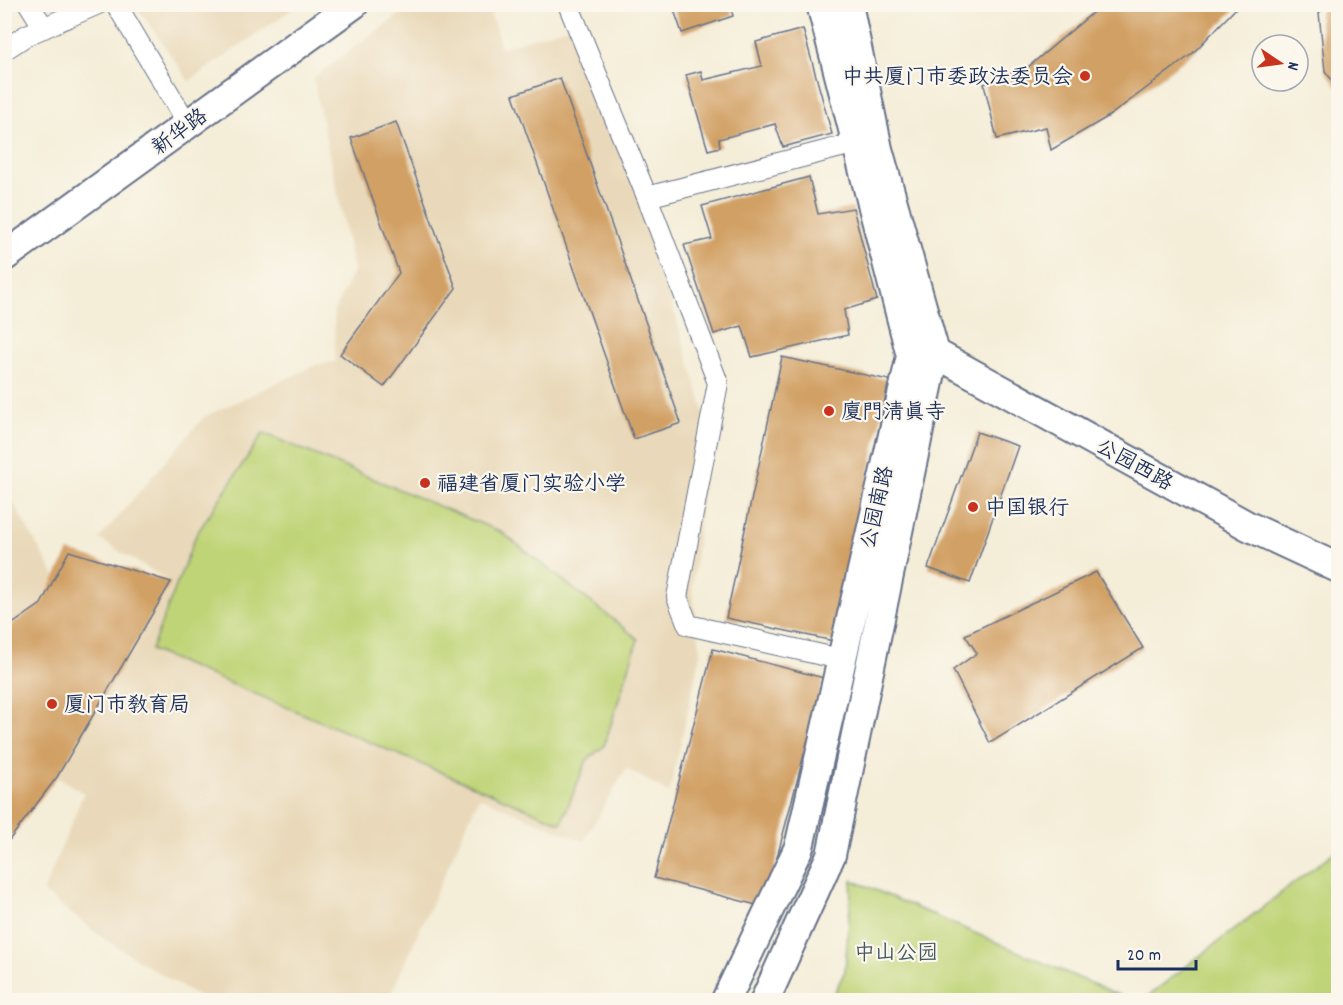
<svg xmlns="http://www.w3.org/2000/svg" width="1343" height="1005" font-family="Dekko,'LXGW WenKai TC',sans-serif">
<rect width="100%" height="100%" fill="#fbf7ec"/>
<filter id="ink" filterUnits="userSpaceOnUse"><feTurbulence type="fractalNoise" baseFrequency=".0167" numOctaves="2"/><feDisplacementMap in="SourceGraphic" scale="12" xChannelSelector="R" yChannelSelector="G"/><feConvolveMatrix kernelMatrix="1 2 1 2 8 2 1 2 1" color-interpolation-filters="sRGB"/></filter>
<filter id="wash" filterUnits="userSpaceOnUse"><feTurbulence type="fractalNoise" baseFrequency=".008" numOctaves="4" result="noise"/><feDisplacementMap in="SourceGraphic" scale="24" xChannelSelector="R" yChannelSelector="G"/><feGaussianBlur stdDeviation="1.35" result="paint"/><feColorMatrix in="noise" values="0 0 0 0 0 0 0 0 0 0 0 0 0 0 0 0 0 1.4 0 .05"/><feComposite in="paint" operator="in"/></filter>
<g filter="url(#wash)">
<rect width="100%" height="100%" fill="#f4edd8"/>
<path fill="#e9d9ba" d="M136 5H298L189 81Z
M413 5H488L501 48 587 21 709 428 692 590 701 652 669 793 626 768 584 841 479 797 388 1000H203L106 940 43 892 84 793 57 777 171 582 99 539 204 417 316 365 336 362 334 311 354 270 313 78Z
M4 487 56 578 41 604 4 630Z"/>
<path fill="#bfd477" stroke="#6d826a" stroke-width="1.5" d="M263 433 501 532 638 639 604 746 587 760 561 823 151 650 196 535Z
M1338 849V1000H1143Z
M852 880 1130 1000H831L845 971Z"/>
<g id="blocks">
<path fill="#d1a065" d="M672 4H730L733 16 682 33Z
M1103 4H1240L1192 54 1109 116 1051 150 1046 127 997 139 984 84 1028 67Z
M1326 5H1338V88L1325 71 1319 13Z
M803 29 832 134 783 147 775 124 719 139 720 147 708 150 686 75 701 71 703 80 762 66 756 42Z
M560 78 681 423 634 439 513 95Z
M396 122 456 288 384 387 340 354 399 273 351 138Z
M809 177 818 214 853 208 877 300 844 310 848 335 752 357 742 326 714 334 684 245 712 239 702 206Z
M782 357 889 380 834 641 726 618Z
M977 432 1018 446 970 583 928 568Z
M69 551 171 582 57 777 4 847V630L41 604Z
M1096 572 1143 648 990 743 953 670 977 653 965 635Z
M713 649 824 678 764 907 654 878Z"/>
</g>
</g>
<g filter="url(#ink)">
<use href="#blocks" fill-opacity="0" stroke="#677289" stroke-width="1.5"/>
<g fill="none" stroke-linecap="round" stroke-linejoin="round">
<g stroke="#677289" stroke-width="22">
<path id="street" d="M29 4 44 28
M116 4 188 125
M568 4 647 197 856 143
M4 50 27 35 98 4
M647 197 718 383 677 597 688 625 840 659"/>
</g>
<g stroke="#677289" stroke-width="32">
<path id="secondary" d="M4 257 354 4
M935 353 1248 526 1338 568
M726 1000 799 847 911 356 821 4
M765 1000 831 855 935 353 878 149 848 4"/>
</g>
<use href="#street" stroke="#fff" stroke-width="20"/>
<use href="#secondary" stroke="#fff" stroke-width="28"/>
</g>
</g>
<g fill="#c8321e" stroke="#fbf7ec" stroke-width="2">
<circle cx="1085" cy="76" r="6"/>
<circle cx="829" cy="411" r="6"/>
<circle cx="425" cy="483" r="6"/>
<circle cx="973" cy="507" r="6"/>
<circle cx="52" cy="704" r="6"/>
</g>
<g text-anchor="middle" stroke-width="4.5" stroke-linejoin="round" paint-order="stroke">
<g font-size="21" fill="#1b2f5e" stroke="#fbf7ec" text-anchor="start">
<text x="1073" y="83" text-anchor="end">中共厦门市委政法委员会</text>
<text x="841" y="418">廈門清真寺</text>
<text x="437" y="490">福建省厦门实验小学</text>
<text x="985" y="514">中国银行</text>
<text x="64" y="711">厦门市教育局</text>
</g>
<g font-size="21" fill="#1b2f5e" stroke="#fbf7ec">
<text transform="translate(179 131) rotate(-36)" y="7">新华路</text>
<text transform="translate(1135 464) rotate(29)" y="7">公园西路</text>
<text transform="translate(876 507) rotate(-77)" y="7">公园南路</text>
</g>
<g font-size="21" fill="#445864" stroke="#fbf7ec">
<text x="896" y="959">中山公园</text>
</g>
</g>
<rect width="1343" height="1005" fill="none" stroke="#fbf7ec" stroke-width="24"/>
<g transform="translate(1280 63) rotate(103)"><circle r="28" fill="#fbf7ec" stroke="#a1a7b3" stroke-width="1.5"/>
<path d="M0-4.5L10 22L0 15L-10 22Z" fill="#c8321e"/>
<text y="-9" font-size="16" font-weight="bold" text-anchor="middle" fill="#1b2f5e">N</text>
</g>
<path d="M1118 960v9h78v-9" fill="none" stroke="#1b2f5e" stroke-width="3"/>
<text x="1127" y="960" font-size="18" fill="#1b2f5e" stroke="#fbf7ec" stroke-width="4.5" paint-order="stroke">20 m</text>
</svg>
